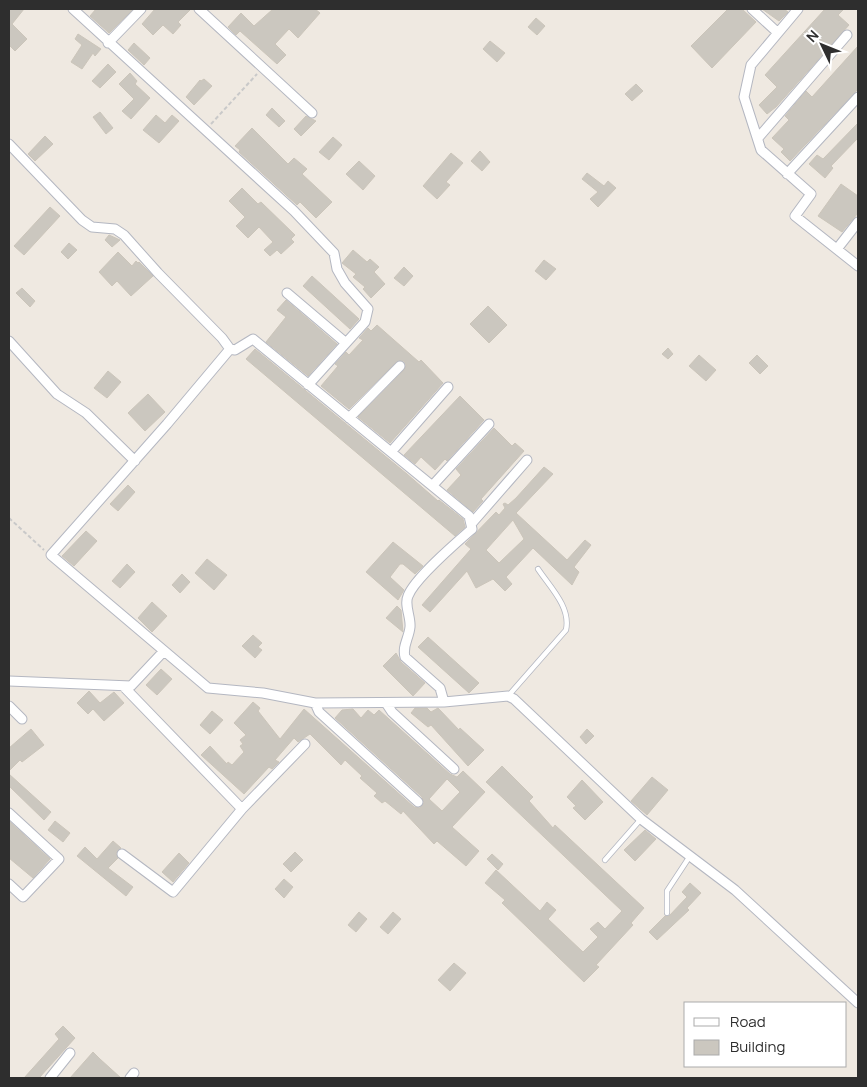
<svg xmlns="http://www.w3.org/2000/svg" width="867" height="1087" font-family="Manrope,sans-serif">
<rect width="100%" height="100%" fill="#efe9e1"/>
<path fill="#cbc7bf" stroke="#cbc5ba" fill-rule="evenodd" d="M9 9H24L12 24 27 39 15 51 9 45Z
M96 9H133L109 33 90 16Z
M155 9H191L178 22 181 25 173 34 163 25 153 35 142 24Z
M273 9H315L320 13 298 38 289 29 275 44 286 55 277 64 240 31 236 35 228 27 241 13 254 26Z
M728 9H742L756 22 712 68 691 46Z
M762 9H784L788 12 779 21Z
M825 9H844L838 15 849 25 776 107 767 114 759 105 777 87 765 75Z
M536 18 545 26 537 35 528 27Z
M78 34 101 49 95 56 93 53 82 69 71 62 82 45 75 39Z
M490 41 505 53 497 62 483 49Z
M134 43 150 58 144 65 128 50Z
M858 46V89L790 161 781 152 784 149 772 138 789 120 785 116 806 91 812 97Z
M108 64 116 72 100 88 92 81Z
M130 73 137 81 135 84 150 98 131 119 122 111 134 99 119 84Z
M204 79 212 86 194 105 186 97 200 80 201 81Z
M636 84 643 91 632 101 625 94Z
M272 108 285 121 279 127 266 115Z
M100 112 113 128 106 134 93 117Z
M156 115 165 123 172 115 179 121 159 143 143 130Z
M306 116 316 121 301 136 294 129Z
M858 123V138L831 166 833 168 825 178 809 164 817 155 823 159Z
M252 128 288 164 294 158 307 169 302 174 332 202 316 218 300 202 297 205 239 152 240 150 235 146Z
M45 136 53 144 35 161 28 154Z
M333 137 342 145 329 160 319 152Z
M480 151 490 162 482 171 471 161Z
M451 153 463 163 446 182 450 185 437 199 423 186Z
M359 161 375 176 363 190 346 174Z
M587 173 604 186 608 181 616 188 598 207 590 199 598 192 582 179Z
M841 184 858 196V213L842 232 818 216Z
M242 188 258 204 261 202 295 235 291 239 294 242 281 254 277 250 270 256 264 250 273 242 259 227 248 238 236 226 245 217 229 201Z
M50 207 60 216 24 255 14 246Z
M109 235 120 240 112 247 105 240Z
M69 243 77 250 68 259 61 252Z
M353 250 367 262 370 259 379 267 374 272 385 284 371 298 363 289 365 287 353 277 356 274 342 263Z
M118 252 132 266 136 261 138 263 139 262 153 276 131 296 117 281 112 286 99 272Z
M544 260 556 269 546 280 535 271Z
M404 267 413 276 404 286 394 278Z
M312 276 359 319 350 329 303 286Z
M22 288 35 301 30 307 16 293Z
M286 300 337 344 308 376 266 342 286 317 277 310Z
M488 306 507 325 489 343 470 324Z
M377 325 419 362 421 360 443 383 390 443 358 417 404 370 406 365 404 361 396 362 349 409 321 386 338 366 335 364 346 352 349 355 363 340 359 338 368 328 371 331Z
M668 348 673 354 668 359 662 354Z
M255 349 407 474 438 501 439 500 463 519 465 527 455 536 246 359Z
M699 355 716 370 706 381 689 366Z
M757 355 768 366 760 374 749 363Z
M108 371 121 382 107 398 94 388Z
M148 394 165 412 145 431 128 413Z
M460 396 484 420 447 461 445 459 435 470 421 457 415 464 404 455Z
M494 428 512 446 515 443 524 451 481 499 483 501 473 512 447 490 461 475 456 469Z
M544 467 553 474 516 513 567 560 585 540 591 545 574 567 579 572 572 585 533 548 506 577 512 584 505 591 493 579 476 588 467 571 430 612 422 605 471 549 465 544 496 512 499 515 505 508 503 504 505 503 508 505 516 498ZM513 520 524 539 499 563 486 550Z
M128 485 135 492 118 511 110 504Z
M86 531 97 541 74 566 62 556Z
M393 542 423 566 415 574 403 564H400L390 577 404 590 398 600 366 572Z
M207 559 227 575 214 590 195 573Z
M127 564 135 572 120 588 112 581Z
M182 574 190 582 180 593 172 585Z
M152 602 167 616 152 632 138 618Z
M397 606 401 610 403 632 386 618Z
M253 635 262 643 258 647 262 650 255 658 242 646Z
M428 637 479 683 469 693 418 647Z
M396 653 401 662 425 683 413 696 383 666Z
M161 669 172 679 157 695 146 685Z
M89 691 100 703 114 692 124 703 104 721 93 709 88 714 77 703Z
M253 702 260 708 258 711 280 739 304 709 414 807 420 808 424 803 422 797 335 718 342 710 353 709 361 718 368 710 374 715 379 710 450 774 457 777 463 771 485 792 452 827 479 851 466 866 437 841 434 844 403 811 401 814 385 801 382 803 374 796 377 793 360 778 362 776 345 760 341 765 310 734 298 742 294 738 275 760 279 762 272 769 269 767 244 794 201 755 210 746 227 764 228 762 232 765 244 752 240 746 243 744 240 740 246 735 234 723ZM447 779 460 792 442 811 429 799Z
M415 708H427L431 712 438 708 459 730 460 728 484 750 468 766 431 725 428 727 411 713Z
M212 711 223 720 210 734 200 725Z
M31 729 44 745 22 762 20 760 9 771V748Z
M587 729 594 736 586 744 580 737Z
M502 766 533 797 529 801 553 828 555 825 644 908 631 923 633 925 596 965 599 967 584 982 502 903 505 900 485 883 496 870 540 911 547 902 556 910 548 919 583 952 598 937 590 929 598 922 605 929 622 911 486 782Z
M9 774 51 812 44 820 9 786Z
M652 777 668 790 647 815 631 801Z
M582 780 603 802 585 820 573 808 576 806 567 797Z
M9 821 50 859 33 878 9 858Z
M55 821 70 833 63 842 48 830Z
M645 830 656 839 635 861 624 850Z
M113 841 121 848 116 853 118 858 108 868 133 887 126 896 77 856 85 847 97 859Z
M295 852 303 860 291 872 283 864Z
M179 853 189 863 173 882 162 872Z
M492 854 503 864 498 870 487 859Z
M284 879 293 887 284 898 275 889Z
M690 883 701 893 687 908 689 910 657 940 649 932 665 916H669L687 897 682 892Z
M359 912 367 919 356 932 348 925Z
M393 912 401 919 388 934 380 927Z
M454 963 466 973 450 991 438 980Z
M63 1026 75 1038 39 1078H24L59 1039 55 1034Z
M93 1052 100 1059 121 1078H70Z"/>
<g fill="none" stroke-linecap="round" stroke-linejoin="round">
<g stroke="#b4b7c1" stroke-width="6">
<path id="service" d="M509 695 566 630C571 607 550 587 538 569
M605 860 641 819
M667 913V891L690 856"/>
</g>
<g stroke="#b4b7c1" stroke-width="11">
<path id="minor" d="M73 9 294 211 334 253 337 269 345 283 368 309 365 322 308 385
M199 9 312 113
M752 9 777 32
M798 9 751 65 744 97 761 150 811 194 795 216 858 266
M108 43 141 9
M758 138 847 35
M9 144 82 220 92 227 115 229 124 235 158 273 222 338 230 349 167 424 51 555 208 688 263 693 315 703 444 702 508 696 514 699 641 819 735 890 858 1003
M787 174 858 97
M837 249 858 222
M287 293 346 343
M9 341 57 394 86 413 135 461
M230 349 235 350 253 339 469 516 472 529C456 543 415 578 408 596 404 605 411 617 410 627 409 638 402 646 405 657L440 688 444 702
M349 418 400 366
M391 452 448 387
M433 485 489 424
M472 523 527 460
M9 681 131 686 163 652
M124 687 242 809
M315 703 319 712 418 802
M386 703 392 712 454 769
M9 706 22 719
M9 813 59 859 23 897 9 884
M122 854 173 892 242 809 305 744
M50 1078 70 1053
M130 1078 134 1073"/>
</g>
<path stroke="#c9c9c9" stroke-width="2" stroke-dasharray="4 2.5" stroke-linecap="butt" d="M211 124 257 74
M9 518 44 550"/>
<use href="#service" stroke="#fff" stroke-width="4.5"/>
<use href="#minor" stroke="#fff" stroke-width="9"/>
</g>
<rect width="867" height="1087" fill="none" stroke="#2e2e2e" stroke-width="20"/>
<rect x="684" y="1002" width="162" height="65" fill="#ffffff" stroke="#ababab"/>
<rect x="694" y="1018" width="25" height="8" fill="#ffffff" stroke="#ababab"/>
<text x="730" y="1027" font-size="15" fill="#2e2e2e">Road</text>
<rect x="694" y="1040" width="25" height="15" fill="#cbc7bf" stroke="#ababab"/>
<text x="730" y="1052" font-size="15" fill="#2e2e2e">Building</text>
<g transform="translate(822 45) rotate(313)" stroke="#ffffff" stroke-width="4" paint-order="stroke">
<path d="M0-4L9 19L0 12L-9 19Z" fill="#2e2e2e"/>
<text y="-8" font-size="14" font-weight="bold" text-anchor="middle" fill="#2e2e2e">N</text>
</g>
</svg>
